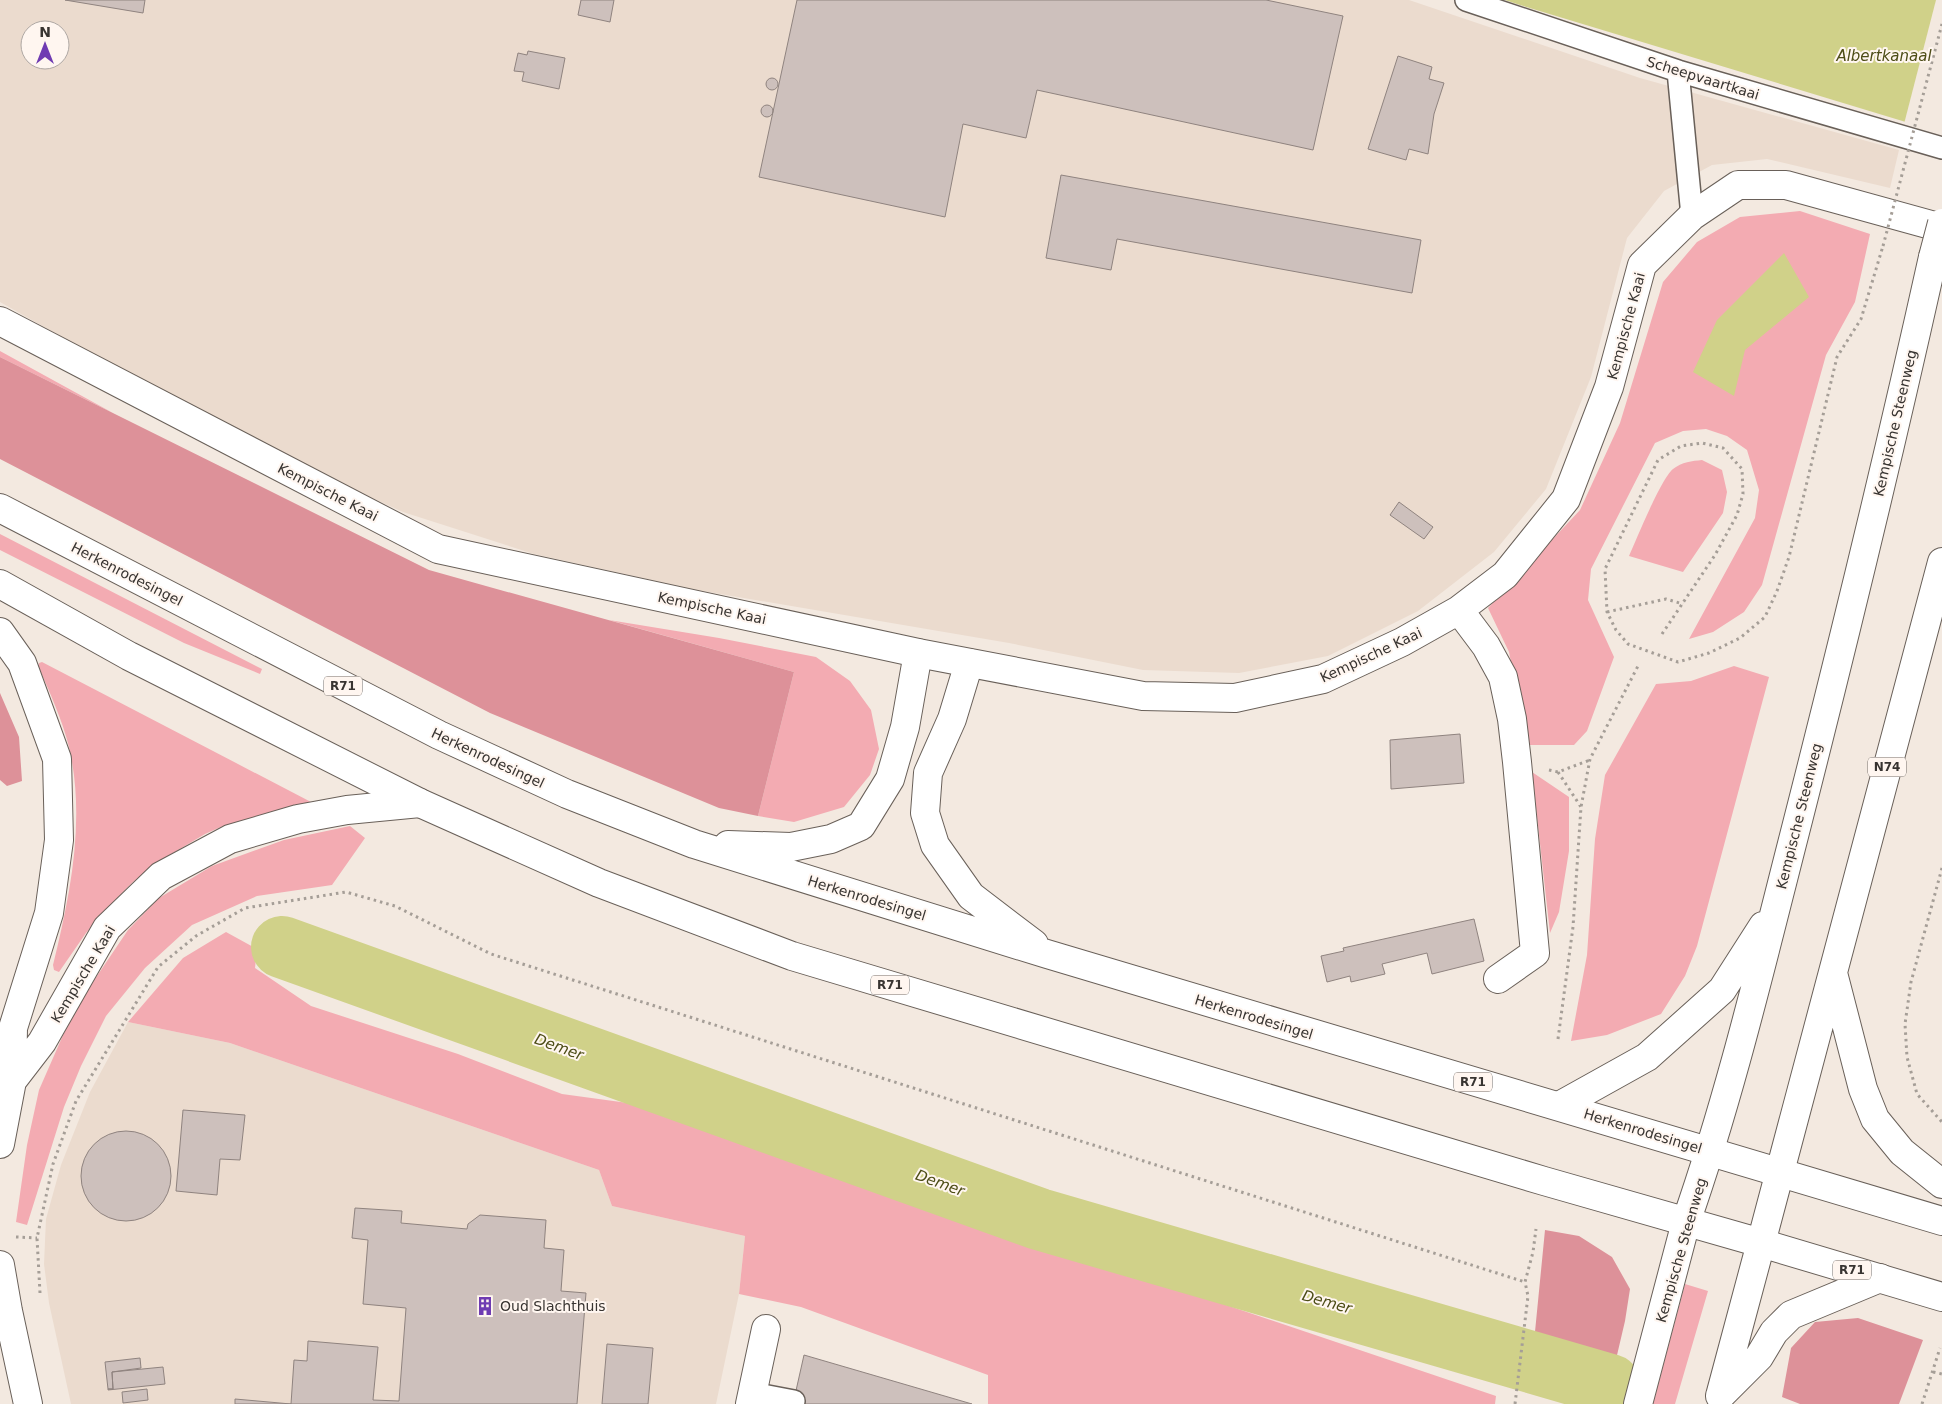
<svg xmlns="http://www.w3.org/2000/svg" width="1942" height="1404" font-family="'DejaVu Sans',sans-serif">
<rect width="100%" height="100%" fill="#f3e9e0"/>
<path fill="#ebdbce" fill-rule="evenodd" d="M0 0H1409L1640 78 1899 150 1890 188 1767 159 1712 165 1664 191 1627 238 1591 377 1546 489 1494 552 1418 611 1328 656 1239 673 1143 670 1009 643 691 589 534 554 403 512 251 444 0 302ZM30 30H60V60H30Z
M128 1022 230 1043 599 1170 612 1206 745 1236 739 1294 716 1404H71L49 1303 44 1264 46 1219 61 1165 90 1092Z"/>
<path fill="#f3abb2" d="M1800 211 1870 234 1855 302 1826 355 1762 585 1744 612 1713 632 1689 639 1755 518 1759 490 1747 450 1727 436 1706 429 1683 431 1655 443 1591 569 1588 600 1614 657 1587 731 1574 745H1527L1509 652 1488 608 1580 510 1620 423 1663 282 1697 242 1740 217Z
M0 351 113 413 0 357Z
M1702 460 1722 470 1727 492 1723 513 1683 572 1629 556C1637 538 1661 479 1673 469 1682 462 1692 461 1702 460Z
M0 534 262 669 260 674 184 643 0 550Z
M609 620 719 638 816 657 850 681 871 710 879 749 870 775 844 807 794 822 758 816 794 672Z
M42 662 311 802 223 826 205 834 153 865 133 882 106 909 86 933 59 972 54 970 53 965C70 895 86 820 69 747 62 719 50 693 38 666L39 663Z
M1734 666 1769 677 1697 946 1685 976 1661 1014 1607 1035 1571 1041 1587 955 1595 839 1605 775 1656 684 1691 681Z
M1532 772 1569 797V851L1559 912 1550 933Z
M350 826 365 838 332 885 257 896 192 925 145 968 106 1016 81 1066 64 1107 27 1225 16 1222 27 1145 39 1090 74 1010 128 930 159 898 212 866 284 840Z
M226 932 257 949 255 968 311 1006 458 1054 562 1094 628 1103 1496 1396 1495 1404H988V1375L801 1307 739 1294 745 1236 612 1206 599 1170 230 1043 128 1022 183 958Z
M1685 1284 1708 1291 1675 1404H1653Z"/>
<path fill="#dd9199" d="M0 357 429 570 794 672 758 816 719 808 490 713 0 459Z
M0 693 19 737 22 781 7 786 0 780Z
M1545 1230 1579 1236 1612 1257 1630 1289 1625 1321 1614 1368 1534 1342Z
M1858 1318 1923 1340 1899 1404H1800L1782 1397 1791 1348 1815 1322Z"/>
<path fill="#d0d189" d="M1505 0H1942V133L1520 5Z
M1784 253 1809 297 1745 350 1734 396 1693 372 1717 320Z"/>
<path fill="#f3e9e0" d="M1936 0H1942V135L1904 124Z"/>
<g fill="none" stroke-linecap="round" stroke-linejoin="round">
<path stroke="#d0d189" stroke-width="62" d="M282 947 1039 1219 1610 1385"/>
</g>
<path fill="#cdc0bc" stroke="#8f837f" d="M65 0H145L143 13Z
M581 0H614L610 22 578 15Z
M797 0H1266L1343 16 1313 150 1037 90 1026 138 963 124 945 217 759 177Z
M528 51 565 58 559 89 522 81 524 72 514 71 518 53 527 55Z
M1398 56 1432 67 1429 79 1444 83 1434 114 1428 154 1409 149 1406 160 1368 149Z
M766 84a6 6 0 1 1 12 0a6 6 0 1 1-12 0Z
M761 111a6 6 0 1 1 12 0a6 6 0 1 1-12 0Z
M1061 175 1421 240 1412 293 1117 239 1111 270 1046 258Z
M1399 502 1433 527 1424 539 1390 515Z
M1460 734 1464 783 1391 789 1390 740Z
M1474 919 1484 961 1432 974 1427 953 1382 964 1385 974 1351 982 1350 976 1327 982 1321 956 1344 951 1343 948Z
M183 1110 245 1115 240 1160 220 1159 217 1195 176 1191Z
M81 1176a45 45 0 1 1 90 0a45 45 0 1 1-90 0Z
M355 1208 402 1211 401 1223 467 1229 468 1224 480 1215 546 1220 544 1248 564 1250 561 1291 586 1293 577 1404H235V1399L291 1404 294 1360 307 1361 308 1341 378 1347 373 1400 399 1401 406 1308 363 1304 368 1240 352 1238Z
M607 1344 653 1348 648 1404H602Z
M804 1355 972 1404H793Z
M140 1358 141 1368 112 1372 113 1389H108L105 1362Z
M163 1367 165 1384 108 1390V1389H113L112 1372Z
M147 1389 148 1400 123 1403 122 1392Z"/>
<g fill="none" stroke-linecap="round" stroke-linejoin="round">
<g stroke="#696059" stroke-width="24">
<path id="service" d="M1466 0 1678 71 1942 148
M1678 71 1692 216
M752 1393 794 1401"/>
</g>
<g stroke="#696059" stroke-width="30">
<path id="minor" d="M0 321 438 549 918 653 1143 696 1235 698 1323 679 1402 642 1459 610 1505 575 1566 499 1609 387 1642 265 1692 216 1738 185H1786L1942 228
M1459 610 1486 646 1503 677 1512 719 1517 762 1535 953 1498 979
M0 632 22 663 57 759 59 840 49 913 13 1028 12 1081 0 1144
M12 1081 42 1042 107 928 161 876 230 839 298 819 347 810 420 803
M0 1265 8 1311 28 1404
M750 1404 766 1329"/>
</g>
<g stroke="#696059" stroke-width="30">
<path id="secondary" d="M1720 1396 1759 1357 1774 1332 1791 1315 1880 1278
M1720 1396 1761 1243
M1638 1404 1686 1222"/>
</g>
<g stroke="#696059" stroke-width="30">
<path id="primary" d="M1833 973 1863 1089 1875 1119 1902 1152 1942 1184
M1559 1106 1647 1057 1722 990 1763 926
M1686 1222C1730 1096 1761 965 1794 836 1843 644 1890 451 1933 257
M1761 1243 1942 562"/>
</g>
<g stroke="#696059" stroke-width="30">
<path id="trunk" d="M0 508 439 735 567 794 694 844 1047 954 1942 1221
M0 584 129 656 420 803 599 883 792 956 1544 1181 1761 1243 1942 1297
M969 663 952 719 928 773 925 813 935 845 971 896 1034 944
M728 845 791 847 831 839 861 826 890 779 905 727 918 653"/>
</g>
<path stroke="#a59e97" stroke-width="3" stroke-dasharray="2.5 4" stroke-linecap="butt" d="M1607 612 1666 599 1683 604
M1662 634 1715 555 1737 515 1743 494 1742 469 1723 448 1702 443 1681 446 1658 460 1605 569 1607 612 1616 630 1628 644 1678 662 1709 653 1740 638 1765 617 1777 591 1789 557 1837 357 1861 319 1883 246
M1549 770 1558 772 1590 760
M1558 772 1581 807
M1942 868 1911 982 1905 1024 1907 1057 1917 1094 1942 1122
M1558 1039 1573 927 1581 807 1590 759 1638 666
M16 1237 37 1238
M40 1293 37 1238 53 1164 76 1101 158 967 196 936 245 908 346 892 395 906 491 954 1525 1282
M1933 1372 1942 1374
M1515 1404 1528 1296 1525 1282 1533 1252 1536 1229
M1922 1404 1940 1348"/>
<use href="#service" stroke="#fff" stroke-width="21"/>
<use href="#minor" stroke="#fff" stroke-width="28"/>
<use href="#secondary" stroke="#fff" stroke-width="28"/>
<use href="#primary" stroke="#fff" stroke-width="28"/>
<use href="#trunk" stroke="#fff" stroke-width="28"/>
<g stroke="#696059" stroke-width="30" stroke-linecap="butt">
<path id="primary-bridge" d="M1933 257 1942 223"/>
</g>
<path stroke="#a59e97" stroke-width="3" stroke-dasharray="2.5 4" stroke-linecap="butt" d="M1883 246 1942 24"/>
<use href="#primary-bridge" stroke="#fff" stroke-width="28"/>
</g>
<defs>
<g id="building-bare" transform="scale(1.5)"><path d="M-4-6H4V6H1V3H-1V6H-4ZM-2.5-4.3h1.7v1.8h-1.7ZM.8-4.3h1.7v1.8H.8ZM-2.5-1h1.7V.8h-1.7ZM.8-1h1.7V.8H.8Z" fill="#6f3bb2" stroke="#fff6f0" stroke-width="2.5" paint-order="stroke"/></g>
</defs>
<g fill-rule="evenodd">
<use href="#building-bare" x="485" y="1306"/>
</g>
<g text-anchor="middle" stroke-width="4" stroke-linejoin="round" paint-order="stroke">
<g fill="#fff6f0" stroke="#746e6a" stroke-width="1">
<rect x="324" y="676.5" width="38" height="19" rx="4"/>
<rect x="1868" y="757.5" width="38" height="19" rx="4"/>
<rect x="871" y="975.5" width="38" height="19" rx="4"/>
<rect x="1454" y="1072.5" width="38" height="19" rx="4"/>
<rect x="1833" y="1260.5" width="38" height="19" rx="4"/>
</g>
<g font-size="12" font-weight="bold" fill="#383431">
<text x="343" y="690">R71</text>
<text x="1887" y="771">N74</text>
<text x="890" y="989">R71</text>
<text x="1473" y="1086">R71</text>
<text x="1852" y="1274">R71</text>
</g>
<g font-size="14" fill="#383431" stroke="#fff6f0">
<text transform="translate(1703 78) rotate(17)" y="5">Scheepvaartkaai</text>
<text transform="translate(1626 326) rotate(-75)" y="5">Kempische Kaai</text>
<text transform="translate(1895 423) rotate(-77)" y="5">Kempische Steenweg</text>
<text transform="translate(328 492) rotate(27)" y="5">Kempische Kaai</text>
<text transform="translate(127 574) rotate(27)" y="5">Herkenrodesingel</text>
<text transform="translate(712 608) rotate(12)" y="5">Kempische Kaai</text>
<text transform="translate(1371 655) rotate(-25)" y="5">Kempische Kaai</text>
<text transform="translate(488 758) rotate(25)" y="5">Herkenrodesingel</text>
<text transform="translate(1799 816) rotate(-76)" y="5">Kempische Steenweg</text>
<text transform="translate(867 898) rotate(17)" y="5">Herkenrodesingel</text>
<text transform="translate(83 974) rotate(-59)" y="5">Kempische Kaai</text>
<text transform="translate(1254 1017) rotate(17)" y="5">Herkenrodesingel</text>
<text transform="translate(1643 1131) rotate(17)" y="5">Herkenrodesingel</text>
<text transform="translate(1681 1250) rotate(-74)" y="5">Kempische Steenweg</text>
</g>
<g font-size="14" fill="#383431" stroke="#fff6f0" text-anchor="start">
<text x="500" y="1311">Oud Slachthuis</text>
</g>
<g font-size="15" font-style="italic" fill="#4d4d17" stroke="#fff6f0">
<text x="1884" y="61">Albertkanaal</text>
<text transform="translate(559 1047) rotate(20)" y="5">Demer</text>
<text transform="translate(940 1183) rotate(20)" y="5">Demer</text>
<text transform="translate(1327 1302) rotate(16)" y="5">Demer</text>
</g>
</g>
<g transform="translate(45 45)"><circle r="24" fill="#fff6f0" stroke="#afa8a4"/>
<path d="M0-4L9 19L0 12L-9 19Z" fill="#6f3bb2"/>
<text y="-8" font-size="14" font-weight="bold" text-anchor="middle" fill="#383431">N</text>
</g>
</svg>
